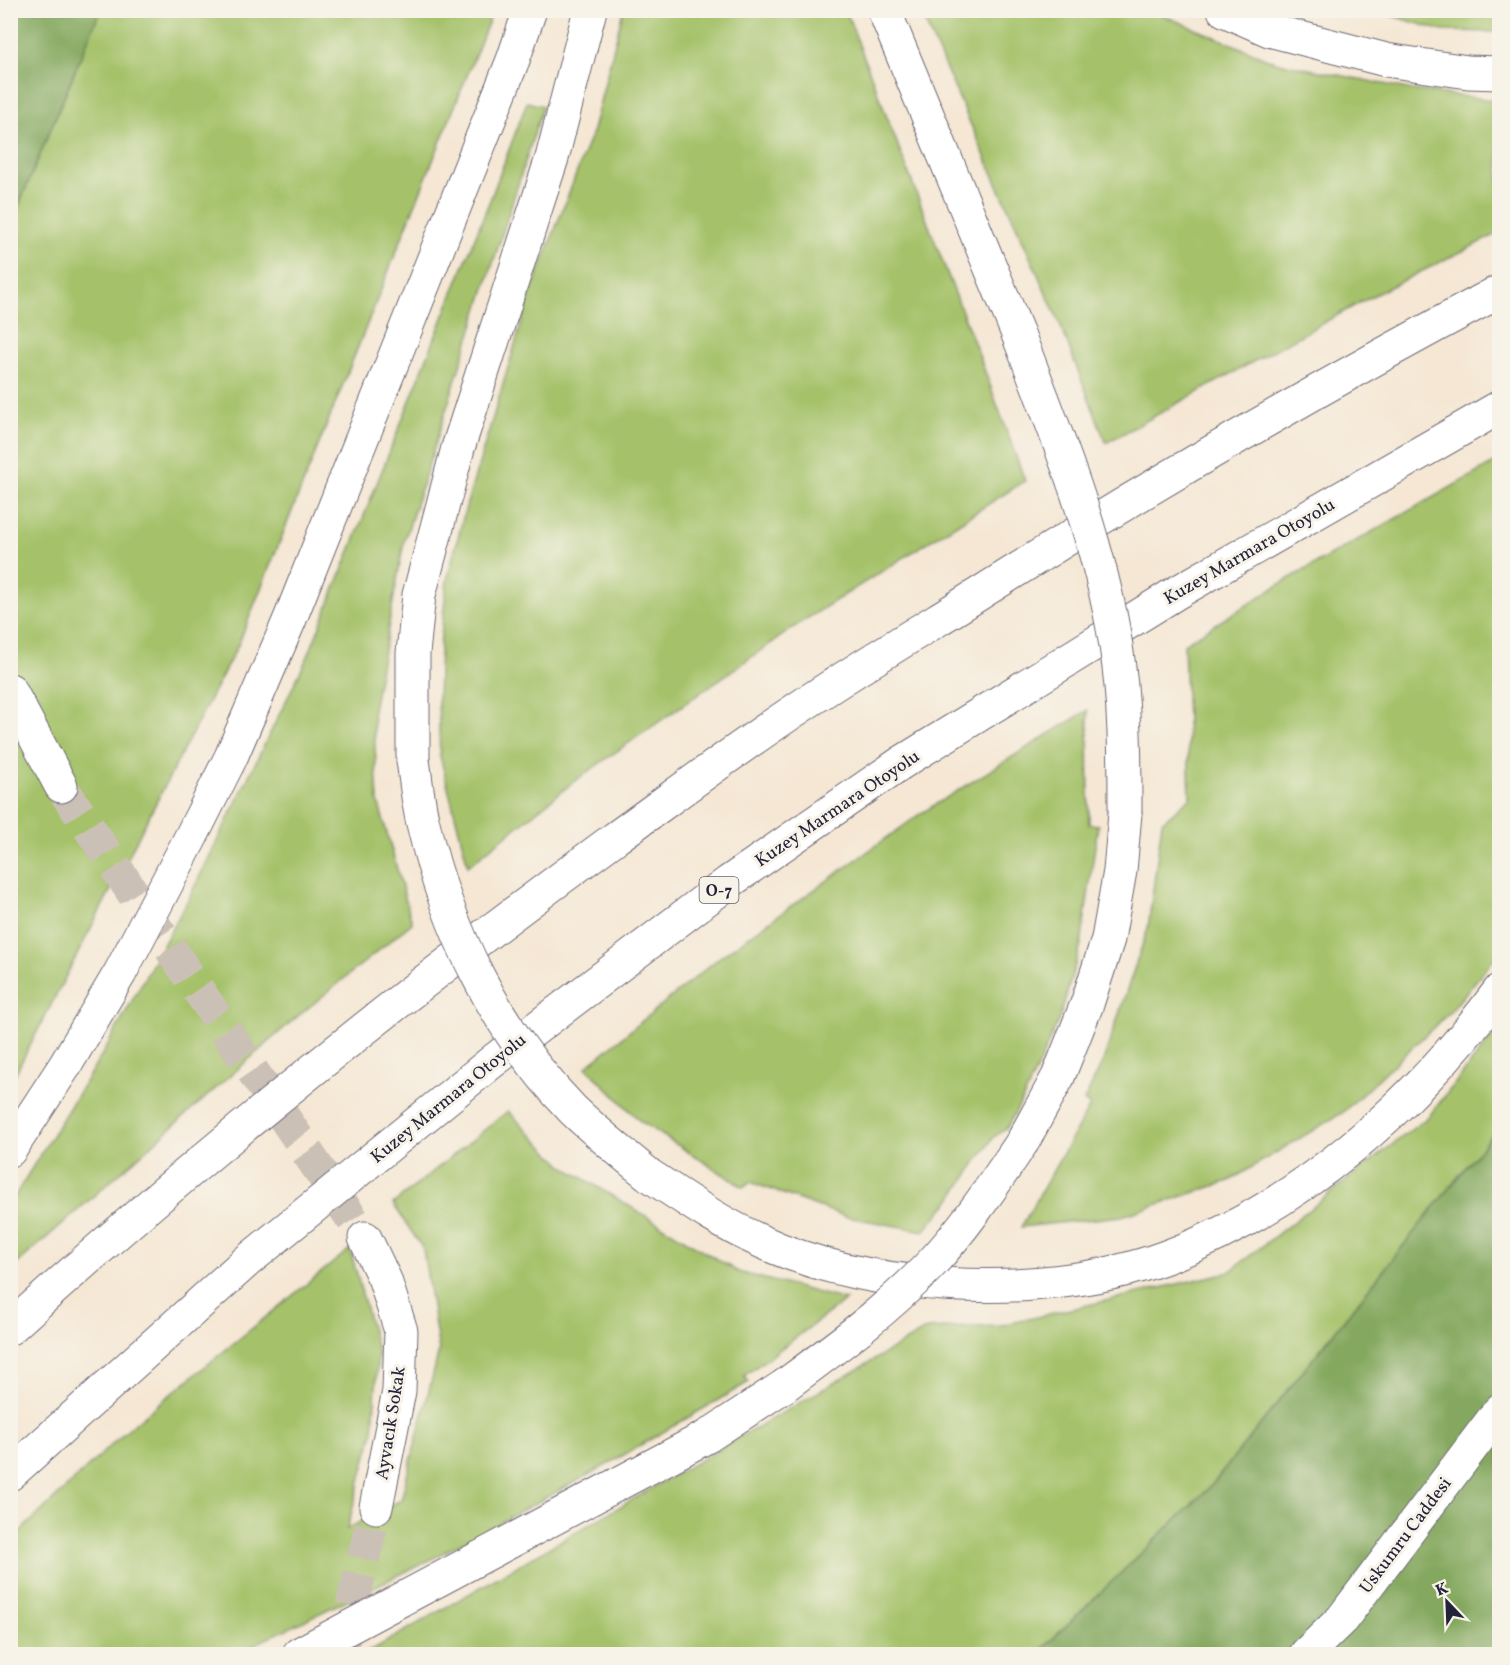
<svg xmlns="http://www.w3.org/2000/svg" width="1510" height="1665" font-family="Vollkorn,serif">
<rect width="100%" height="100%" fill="#f7f3e8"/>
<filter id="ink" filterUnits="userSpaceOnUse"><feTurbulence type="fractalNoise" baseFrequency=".0167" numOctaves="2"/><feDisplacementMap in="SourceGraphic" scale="12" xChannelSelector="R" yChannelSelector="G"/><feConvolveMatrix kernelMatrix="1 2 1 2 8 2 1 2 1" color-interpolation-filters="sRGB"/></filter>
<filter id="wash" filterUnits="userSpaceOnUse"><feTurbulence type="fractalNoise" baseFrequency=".008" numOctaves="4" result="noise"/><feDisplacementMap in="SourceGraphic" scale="24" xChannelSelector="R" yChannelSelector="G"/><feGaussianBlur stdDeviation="1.35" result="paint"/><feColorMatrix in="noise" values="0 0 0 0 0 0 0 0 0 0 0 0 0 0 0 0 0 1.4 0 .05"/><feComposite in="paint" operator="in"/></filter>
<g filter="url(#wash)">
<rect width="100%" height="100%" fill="#f5e7d4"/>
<path fill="#a5c26a" stroke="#647252" stroke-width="1.5" d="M100 11H493L239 643 11 1082V224Z
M623 11H846L980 358 1025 481 803 621 576 780 468 866 440 756 438 701 440 645 447 580 467 503 531 292 593 130Z
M920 11H1153L1275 62 1413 90 1499 101V233L1372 296 1106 443 1060 324Z
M1376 11H1499V32L1443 31Z
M527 102 543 106 404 542 373 710 378 801 412 923 291 1022 11 1269V1202L103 1053 189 898 308 656 492 195Z
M1499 460V953L1450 1012 1342 1113 1229 1181 1122 1216 1021 1227 1090 1106 1084 1101 1103 1061 1148 928 1162 822 1190 798 1184 644 1285 581Z
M1088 710 1089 824 1098 825 1081 945 1060 1017 1027 1091 1007 1128 994 1137 948 1203 924 1231 847 1217 750 1182 743 1187 640 1121 586 1067 720 957 923 812Z
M1499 1028V1126L1212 1485 1037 1654H365L927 1329 998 1326 1229 1272 1429 1116Z
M508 1111 563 1166 738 1272 846 1300 744 1376 749 1382 603 1467 428 1561 235 1654H11V1540L129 1428 350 1249 378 1353 373 1433 347 1529 401 1500 439 1351 423 1249 393 1204Z"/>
<path fill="#84a85e" stroke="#53654c" stroke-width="1.5" d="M11 10 100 11 11 224 10 11Z
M1499 1126V1654H1037L1212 1485Z"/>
</g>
<g filter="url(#ink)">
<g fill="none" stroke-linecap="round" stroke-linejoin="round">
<path stroke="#cbc0b5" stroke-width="33" stroke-dasharray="33 16" stroke-linecap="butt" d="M61 786 365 1238
M340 1654 376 1507"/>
<g stroke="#6c6771" stroke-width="35">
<path id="minor" d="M10 690 61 786
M365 1238 385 1280 401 1331 399 1391 376 1507"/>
</g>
<g stroke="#6c6771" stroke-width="35">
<path id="major" d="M1306 1654 1342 1619 1500 1410"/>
</g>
<g stroke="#6c6771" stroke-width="35">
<path id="highway" d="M884 10 1018 334
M1224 10 1269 30 1386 60 1468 72 1500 73
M413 760V653L419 595 458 448 552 158 590 10
M1023 1141 1058 1077 1087 1004 1108 939 1120 871 1125 813
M10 1150 66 1064 120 973 192 835 231 757 290 619 513 60 530 10
M649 1175C684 1198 720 1223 758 1240 816 1267 881 1280 944 1284 1015 1289 1099 1282 1166 1257 1301 1206 1415 1105 1500 990
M10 1328C202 1154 405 992 614 839 671 798 727 756 785 717 840 679 898 644 955 609 1132 496 1314 390 1500 291
M10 1474 247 1261 493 1061 729 882 901 763 1176 593 1500 407
M299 1654 708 1436 784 1386"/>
</g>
<use href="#minor" stroke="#fff" stroke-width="33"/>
<use href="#major" stroke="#fff" stroke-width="33"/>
<use href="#highway" stroke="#fff" stroke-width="33"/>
<g stroke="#6c6771" stroke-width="35" stroke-linecap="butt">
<path id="highway-bridge" d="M1018 334C1057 436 1099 538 1116 646 1125 702 1125 757 1125 813
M413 760C416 781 418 803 423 823 447 929 497 1032 573 1110 597 1133 623 1154 649 1175
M784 1386C834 1349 886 1311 929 1266 965 1228 994 1184 1023 1141"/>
</g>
<use href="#highway-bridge" stroke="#fff" stroke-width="33"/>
</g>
</g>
<g text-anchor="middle" stroke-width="6" stroke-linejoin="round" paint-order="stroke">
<rect fill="#f7f3e8" stroke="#62616f" stroke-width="1.5" x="699.5" y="877" width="39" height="26" rx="4.5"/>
<g font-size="16" font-weight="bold" fill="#22223b">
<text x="719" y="896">O-7</text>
</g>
<g font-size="18" fill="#22223b" stroke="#f7f3e8">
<text transform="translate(1249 551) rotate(-30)" y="6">Kuzey Marmara Otoyolu</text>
<text transform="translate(837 808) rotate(-34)" y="6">Kuzey Marmara Otoyolu</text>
<text transform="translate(448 1098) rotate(-39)" y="6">Kuzey Marmara Otoyolu</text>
<text transform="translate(390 1423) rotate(-81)" y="6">Ayvacık Sokak</text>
<text transform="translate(1405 1535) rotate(-53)" y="6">Uskumru Caddesi</text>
</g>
</g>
<rect width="1510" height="1665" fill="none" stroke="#f7f3e8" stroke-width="36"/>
<g transform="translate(1447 1602) rotate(337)" stroke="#f7f3e8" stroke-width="4.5" paint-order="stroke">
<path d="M0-4.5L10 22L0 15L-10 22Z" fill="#22223b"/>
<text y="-9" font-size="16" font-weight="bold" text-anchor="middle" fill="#22223b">K</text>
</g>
</svg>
